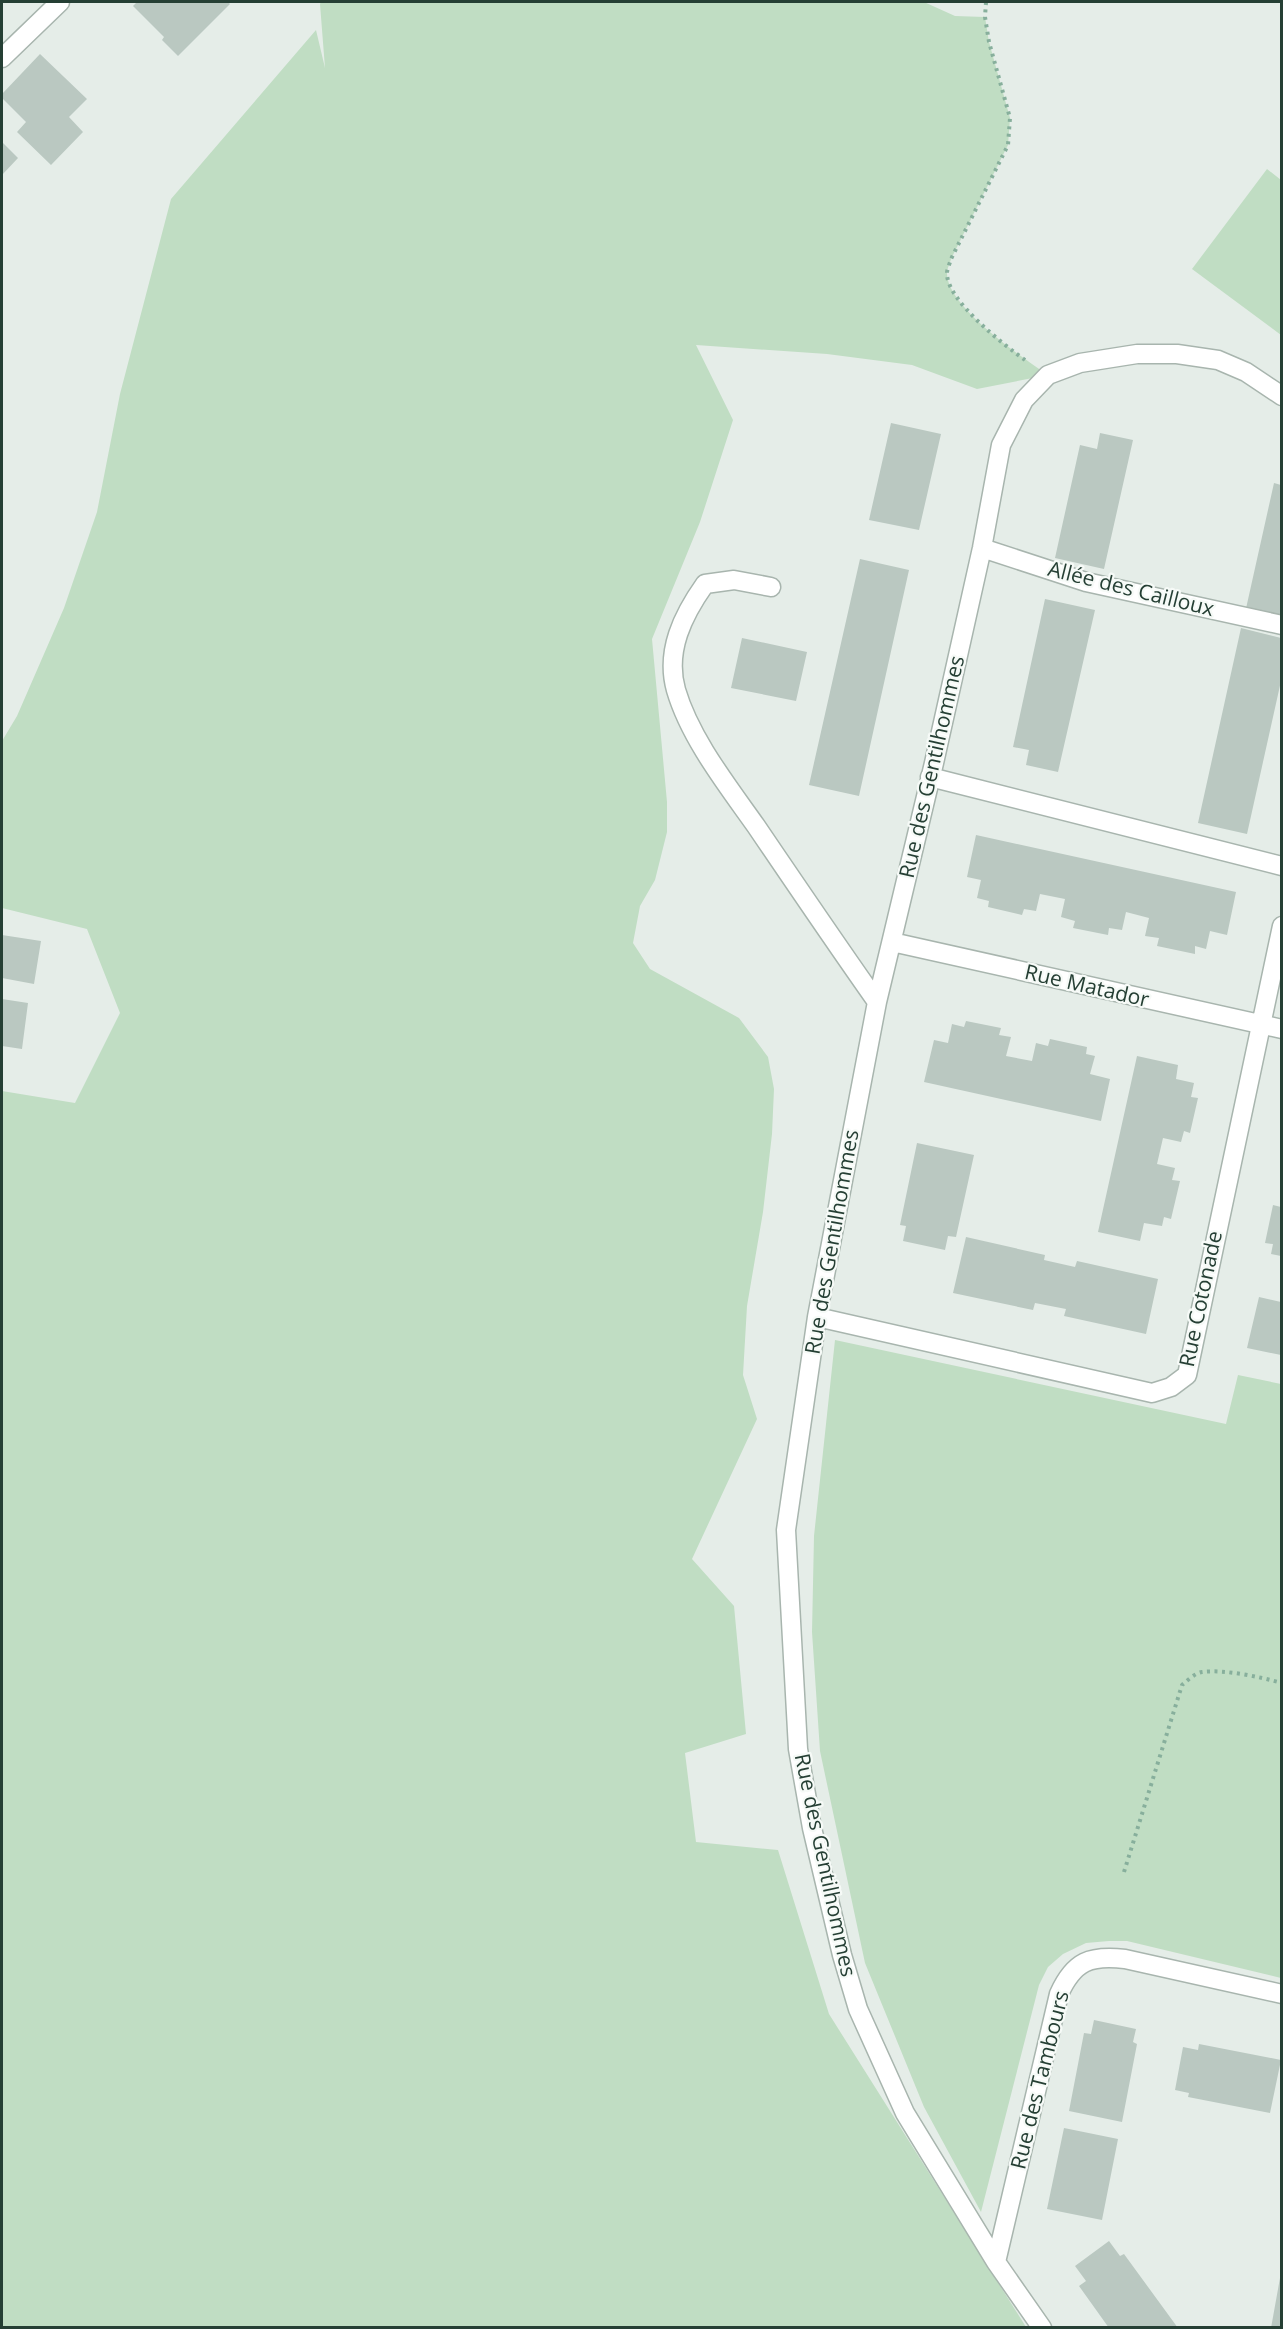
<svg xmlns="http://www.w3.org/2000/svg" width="1283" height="2329" font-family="'Open Sans',sans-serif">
<rect width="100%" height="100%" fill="#e5ede8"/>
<path fill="#c0ddc3" d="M321 2H924L955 16 985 17 989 42 1010 118 1008 145 951 259C950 263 947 269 947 273 946 306 1023 358 1048 375L977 389 912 365 827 354 696 345 733 420 700 522 652 639 667 802V832L655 880 640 906 633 943 650 969 739 1018 768 1057 774 1089 772 1134 763 1212 747 1306 743 1375 757 1419 692 1559 734 1606 746 1734 685 1753 696 1842 778 1850 829 2014 1026 2327H2V1091L75 1103 120 1013 87 929 2 908V741L17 716 64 608 97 512 120 394 171 199 316 30 325 68 320 4Z
M1267 169 1281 180V335L1192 269Z
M835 1340 1226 1424 1238 1375 1281 1384V1978L1127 1941H1109L1086 1943 1063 1954 1048 1967 1039 1985 981 2212 924 2107 865 1963 820 1751 812 1632 814 1536Z"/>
<path fill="#bac8c1" d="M137 2H228L230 4 178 56 162 40 164 37 133 6Z
M40 54 87 99 69 117 83 132 51 165 17 132 26 122 2 98V94Z
M2 142 18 158 2 175Z
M891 423 941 434 919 530 869 520Z
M1100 433 1133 440 1104 569 1055 558 1080 445 1097 449Z
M1274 483 1281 485V621L1245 613Z
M860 559 909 570 859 796 809 785Z
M1045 599 1095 610 1058 772 1026 765 1029 750 1013 747Z
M1241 628 1281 638V681L1247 834 1198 823Z
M742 638 807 652 796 701 731 688Z
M976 835 1236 892 1227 935 1210 931 1206 949 1195 946V954L1157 946 1159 938 1145 936 1149 918 1126 912 1122 930 1109 928 1108 935 1073 928 1075 921 1061 917 1065 899 1040 894 1036 911 1024 909 1022 915 988 907 989 901 977 898 981 880 967 877Z
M2 935 41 941 34 984 2 978Z
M2 999 28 1003 22 1049 2 1046Z
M966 1021 1001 1028 999 1035 1011 1037 1006 1056 1032 1061 1036 1043 1048 1046 1050 1039 1087 1047 1086 1054 1095 1056 1090 1074 1110 1079 1101 1121 924 1082 934 1040 948 1043 952 1024 964 1027Z
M1137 1056 1178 1065 1176 1079 1194 1083 1191 1097 1198 1098 1190 1133 1184 1131 1181 1142 1163 1138 1157 1164 1175 1168 1172 1180 1180 1181 1171 1219 1164 1217 1162 1226 1144 1223 1140 1241 1098 1232Z
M917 1143 974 1155 956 1237 948 1236 945 1250 903 1241 906 1226 900 1225Z
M1273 1205 1281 1207V1256L1271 1254 1273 1244 1265 1243Z
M966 1237 1045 1255 1044 1260 1075 1267 1077 1261 1158 1279 1146 1334 1064 1316 1066 1309 1035 1303 1033 1310 953 1293Z
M1259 1297 1281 1302V1355L1247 1348Z
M1094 2020 1136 2029 1133 2042 1137 2044 1122 2122 1069 2111 1084 2033 1091 2034Z
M1199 2044 1281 2060 1270 2113 1188 2097 1189 2093 1175 2090 1183 2047 1198 2050Z
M1064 2128 1118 2139 1102 2220 1047 2209Z
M1109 2241 1120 2256 1124 2254 1178 2328H1109L1079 2286 1086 2281 1075 2266Z
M1280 2278 1281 2328H1271Z"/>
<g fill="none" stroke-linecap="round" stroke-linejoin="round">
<g stroke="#a8b5ae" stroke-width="21">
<path id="minor" d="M2 58 60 2
M982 548 1086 582 1282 625
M771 587 734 580 705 584C683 615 665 651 676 690 690 738 727 785 756 826 796 885 836 944 877 1002
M930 777 1282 866
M892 942 1282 1029
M817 1317 1152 1393 1171 1387 1187 1375 1282 926
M996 2262 1059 1994C1074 1961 1090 1955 1125 1959L1282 1994
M1042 2328 996 2262 905 2113 858 2009 842 1955 812 1828 798 1749 786 1530 817 1317 877 1002 934 763 982 548 1001 445 1024 400 1048 375 1080 363 1137 354H1177L1218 360 1246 372 1282 396"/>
</g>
<path stroke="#87af9c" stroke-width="4" stroke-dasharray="3 4.5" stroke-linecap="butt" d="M986 2 985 17 989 42 1010 118 1008 145 951 259C950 263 947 269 947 273 946 300 1004 345 1025 360
M1124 1872 1182 1685C1188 1680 1195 1673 1202 1672 1224 1669 1260 1677 1282 1683"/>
<use href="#minor" stroke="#fff" stroke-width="18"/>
</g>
<g text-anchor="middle" stroke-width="4.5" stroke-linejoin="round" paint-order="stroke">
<g font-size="21" fill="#253f34" stroke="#f6faf7">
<text transform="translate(1131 589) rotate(14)" y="7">Allée des Cailloux</text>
<text transform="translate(932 767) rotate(-77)" y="7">Rue des Gentilhommes</text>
<text transform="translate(1087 986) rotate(13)" y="7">Rue Matador</text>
<text transform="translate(832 1242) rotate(-80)" y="7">Rue des Gentilhommes</text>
<text transform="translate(1201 1299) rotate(-78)" y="7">Rue Cotonade</text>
<text transform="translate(825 1865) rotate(78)" y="7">Rue des Gentilhommes</text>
<text transform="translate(1040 2080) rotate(-76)" y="7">Rue des Tambours</text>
</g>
</g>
<rect width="1283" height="2329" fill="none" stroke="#253f34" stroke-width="6"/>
</svg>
